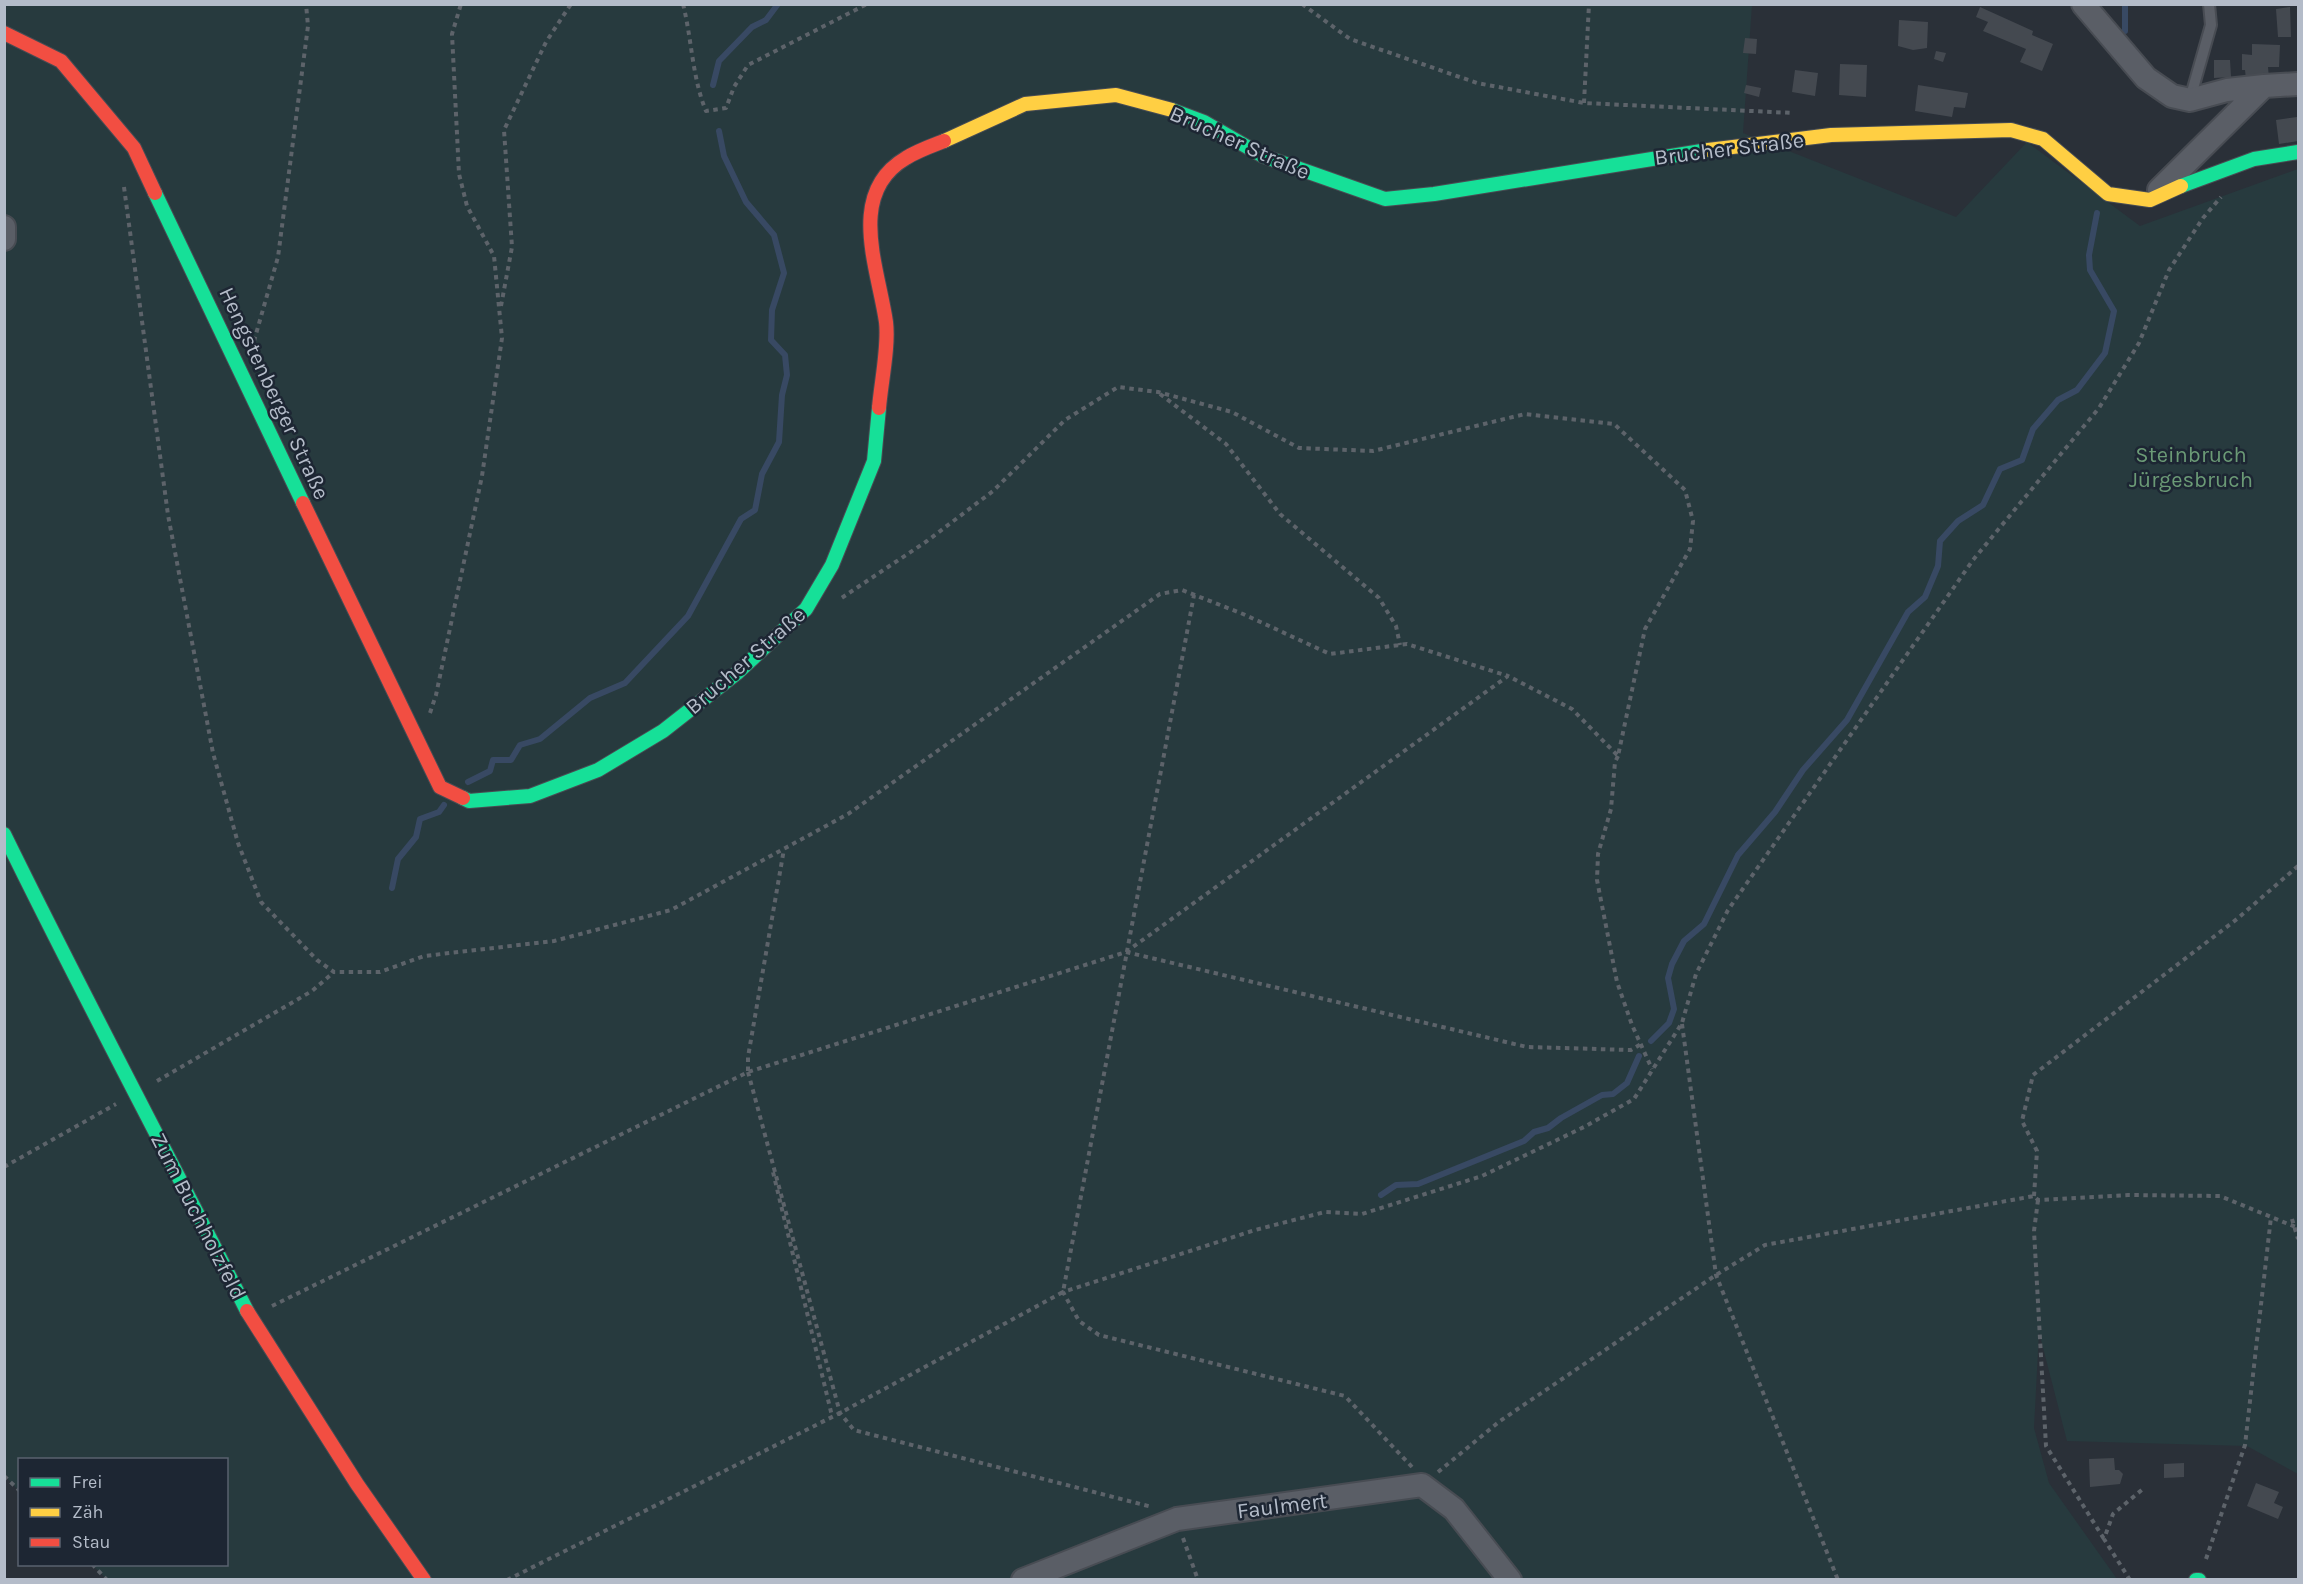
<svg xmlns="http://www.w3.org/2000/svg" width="2303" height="1584" font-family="Karla,sans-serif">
<rect width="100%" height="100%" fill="#2a3038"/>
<path fill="#273a3e" d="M4 5H1752L1743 133 1956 217 2027 142 2140 226 2298 169V1474L2247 1446 2067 1441 2039 1332 2034 1428 2049 1483 2117 1579H107L92 1565 226 1564V1460H20L19 1491 5 1476Z"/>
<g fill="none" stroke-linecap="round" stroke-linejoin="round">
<path stroke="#384963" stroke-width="6" d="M2125 4V31
M713 85 719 61 752 27 766 20 778 4
M468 782 490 771 493 760H511L520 745 540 739 590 698 625 683 688 616 741 519 755 510 762 474 779 442 782 395 787 375 785 355 771 340 772 310 784 273 774 235 746 202 724 156 719 131
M392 888 398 859 416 837 420 819 439 812 444 805
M1651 1041 1669 1023 1674 1009 1668 978 1672 964 1684 941 1704 924 1738 855 1775 812 1803 770 1847 720 1908 612 1925 597 1938 566 1940 541 1958 521 1983 505 2000 469 2022 460 2033 429 2058 400 2077 390 2105 353 2114 311 2090 270 2089 255 2097 213
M1381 1195 1396 1185 1418 1184 1524 1141 1534 1132 1548 1128 1561 1118 1602 1095 1613 1094 1627 1083 1639 1056"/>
</g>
<path fill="#444950" d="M1980 7 2033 31 2032 35 2053 44 2042 71 2020 62 2026 49 1983 31 1988 22 1976 17Z
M2290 7 2291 37H2278L2276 9Z
M1899 20 1928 22 1927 48 1913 50 1898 46Z
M1745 38 1757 39 1756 54 1743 53Z
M2252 44 2280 45 2279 67H2268L2269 78 2246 79 2245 70H2242V54L2252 55Z
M1936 51 1946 53 1943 62 1934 59Z
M2214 60H2230L2231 77 2214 78Z
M1840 64 1867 65 1866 97 1839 95Z
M1795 70 1818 73 1815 96 1792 92Z
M1746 85 1761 88 1759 97 1744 93Z
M1918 85 1968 93 1965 108 1954 107 1952 117 1915 111Z
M2297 117 2298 141 2279 144 2276 120Z
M2114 1458 2115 1470H2119L2123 1474 2120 1484 2090 1487 2089 1459Z
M2184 1463V1477L2164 1478V1464Z
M2256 1483 2279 1492 2274 1503 2283 1507 2278 1519 2247 1506Z"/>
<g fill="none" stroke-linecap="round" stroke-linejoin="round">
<g stroke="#484c53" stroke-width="14">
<path id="lane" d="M2190 99 2211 25 2209 4"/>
</g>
<g stroke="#484c53" stroke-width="26">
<path id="street" d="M2083 4 2146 78 2172 96 2190 100 2227 90 2264 86
M2159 190 2264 86 2298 84
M4 227V239
M1023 1580 1177 1519 1422 1485 1454 1509 1510 1580"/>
</g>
<g stroke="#484c53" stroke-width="16">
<path id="fast" d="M1172 110 1204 122 1263 156 1385 199 1434 194 1708 150
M2181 186 2254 159 2298 152
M155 193 303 503
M463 798 469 801 530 796 598 770 663 731 737 673 806 609 832 565 874 461 879 408
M4 834C82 994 167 1152 247 1311
M2196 1580H2199"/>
</g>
<g stroke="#484c53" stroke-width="16">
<path id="slow" d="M944 141 1025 104 1116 95 1172 110
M1708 150 1831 135 2011 130 2043 139 2108 194 2150 200 2181 186"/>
</g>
<g stroke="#484c53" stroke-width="16">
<path id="jam" d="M4 33 61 61 134 148 155 193
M879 408C881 383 889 346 886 322 878 267 846 193 906 158 917 151 931 146 944 141
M303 503 440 787 463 798
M247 1311 357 1484 424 1580"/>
</g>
<path stroke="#5d636a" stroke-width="4" stroke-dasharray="4.5 4.5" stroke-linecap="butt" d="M683 4C692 40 692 77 706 111L726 108 734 87 748 65 867 4
M1302 4 1350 39 1477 83 1584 103 1793 113
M1584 103 1589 4
M124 187 168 515 213 753 238 843 261 902 317 960 334 972H380L424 956 554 941 671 910 848 814 1160 594 1182 590 1243 614 1330 654 1407 644 1508 676
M501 306 512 247 504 130 546 42 571 4
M254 341 278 257 308 26 306 4
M1160 394 1226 444 1280 514 1379 598 1396 626 1400 645
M430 713 436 695 482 476 502 338 494 256 467 206 459 174 452 34 461 4
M1618 756 1615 762 1611 809 1598 854 1597 880 1617 982 1632 1025 1652 1069
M1126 952 1527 1047 1631 1050 1641 1044
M1682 1024 1716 1275 1838 1580
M748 1071V1057L784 849
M748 1072 840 1413 854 1430 1152 1507
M157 1081 312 991 334 972
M4 1167 116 1104
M773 1172 832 1416
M2034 1196 2037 1151 2022 1121 2033 1075 2237 919 2298 866
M2038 1200 2034 1231 2046 1446 2104 1539
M2292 1219 2298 1239
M272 1306 748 1072 1126 952 1508 676 1572 709 1618 756 1645 629 1690 549 1693 521 1685 490 1614 424 1525 414 1373 451 1299 448 1232 412 1158 392 1118 387 1065 420 993 491 927 541 840 599
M1412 1467 1345 1396 1099 1335 1079 1321 1063 1292 1255 1230 1325 1212 1362 1214 1482 1176 1584 1127 1634 1099 1682 1023 1696 974 1728 910 1973 560 2099 408 2139 343 2169 270 2203 218 2221 197
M1438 1472 1500 1421 1716 1275 1765 1245 2034 1196 2038 1200 2128 1195 2220 1196 2298 1228
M4 1476 20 1491
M1183 1538 1198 1580
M2206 1559 2245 1445 2271 1217
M92 1564 107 1580
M507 1580 840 1413 1063 1292 1194 595
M2130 1580 2104 1539 2113 1514 2144 1488"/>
<use href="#lane" stroke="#5a5e66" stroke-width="10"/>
<use href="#street" stroke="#5a5e66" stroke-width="22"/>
<use href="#fast" stroke="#16e098" stroke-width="14"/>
<use href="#slow" stroke="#ffcf43" stroke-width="14"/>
<use href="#jam" stroke="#f24e42" stroke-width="14"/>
</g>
<g text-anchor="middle" stroke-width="5" stroke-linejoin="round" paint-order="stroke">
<g font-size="22" fill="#b4bcc9" stroke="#1d2633">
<text transform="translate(1240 142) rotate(24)" y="8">Brucher Straße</text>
<text transform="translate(1729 148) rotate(-7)" y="8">Brucher Straße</text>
<text transform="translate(275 393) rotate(65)" y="8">Hengstenberger Straße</text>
<text transform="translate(745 660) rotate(-41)" y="8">Brucher Straße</text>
<text transform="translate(199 1216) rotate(63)" y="8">Zum Buchholzfeld</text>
<text transform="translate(1282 1505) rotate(-7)" y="8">Faulmert</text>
</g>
<g font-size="22" fill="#6b9a76" stroke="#1d2633">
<text x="2191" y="462">Steinbruch<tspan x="2191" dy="25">Jürgesbruch</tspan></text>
</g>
</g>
<rect width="2303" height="1584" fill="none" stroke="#b4bcc9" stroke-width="12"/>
<rect x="18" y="1458" width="210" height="108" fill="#1d2633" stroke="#59626f" stroke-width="1.5"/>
<rect x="30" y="1478" width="30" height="9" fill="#16e098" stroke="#59626f" stroke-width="1.5"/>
<text x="72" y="1488" font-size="18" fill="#b4bcc9">Frei</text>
<rect x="30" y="1508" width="30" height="9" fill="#ffcf43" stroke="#59626f" stroke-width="1.5"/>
<text x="72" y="1518" font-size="18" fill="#b4bcc9">Zäh</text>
<rect x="30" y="1538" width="30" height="9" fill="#f24e42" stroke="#59626f" stroke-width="1.5"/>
<text x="72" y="1548" font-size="18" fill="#b4bcc9">Stau</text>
</svg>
